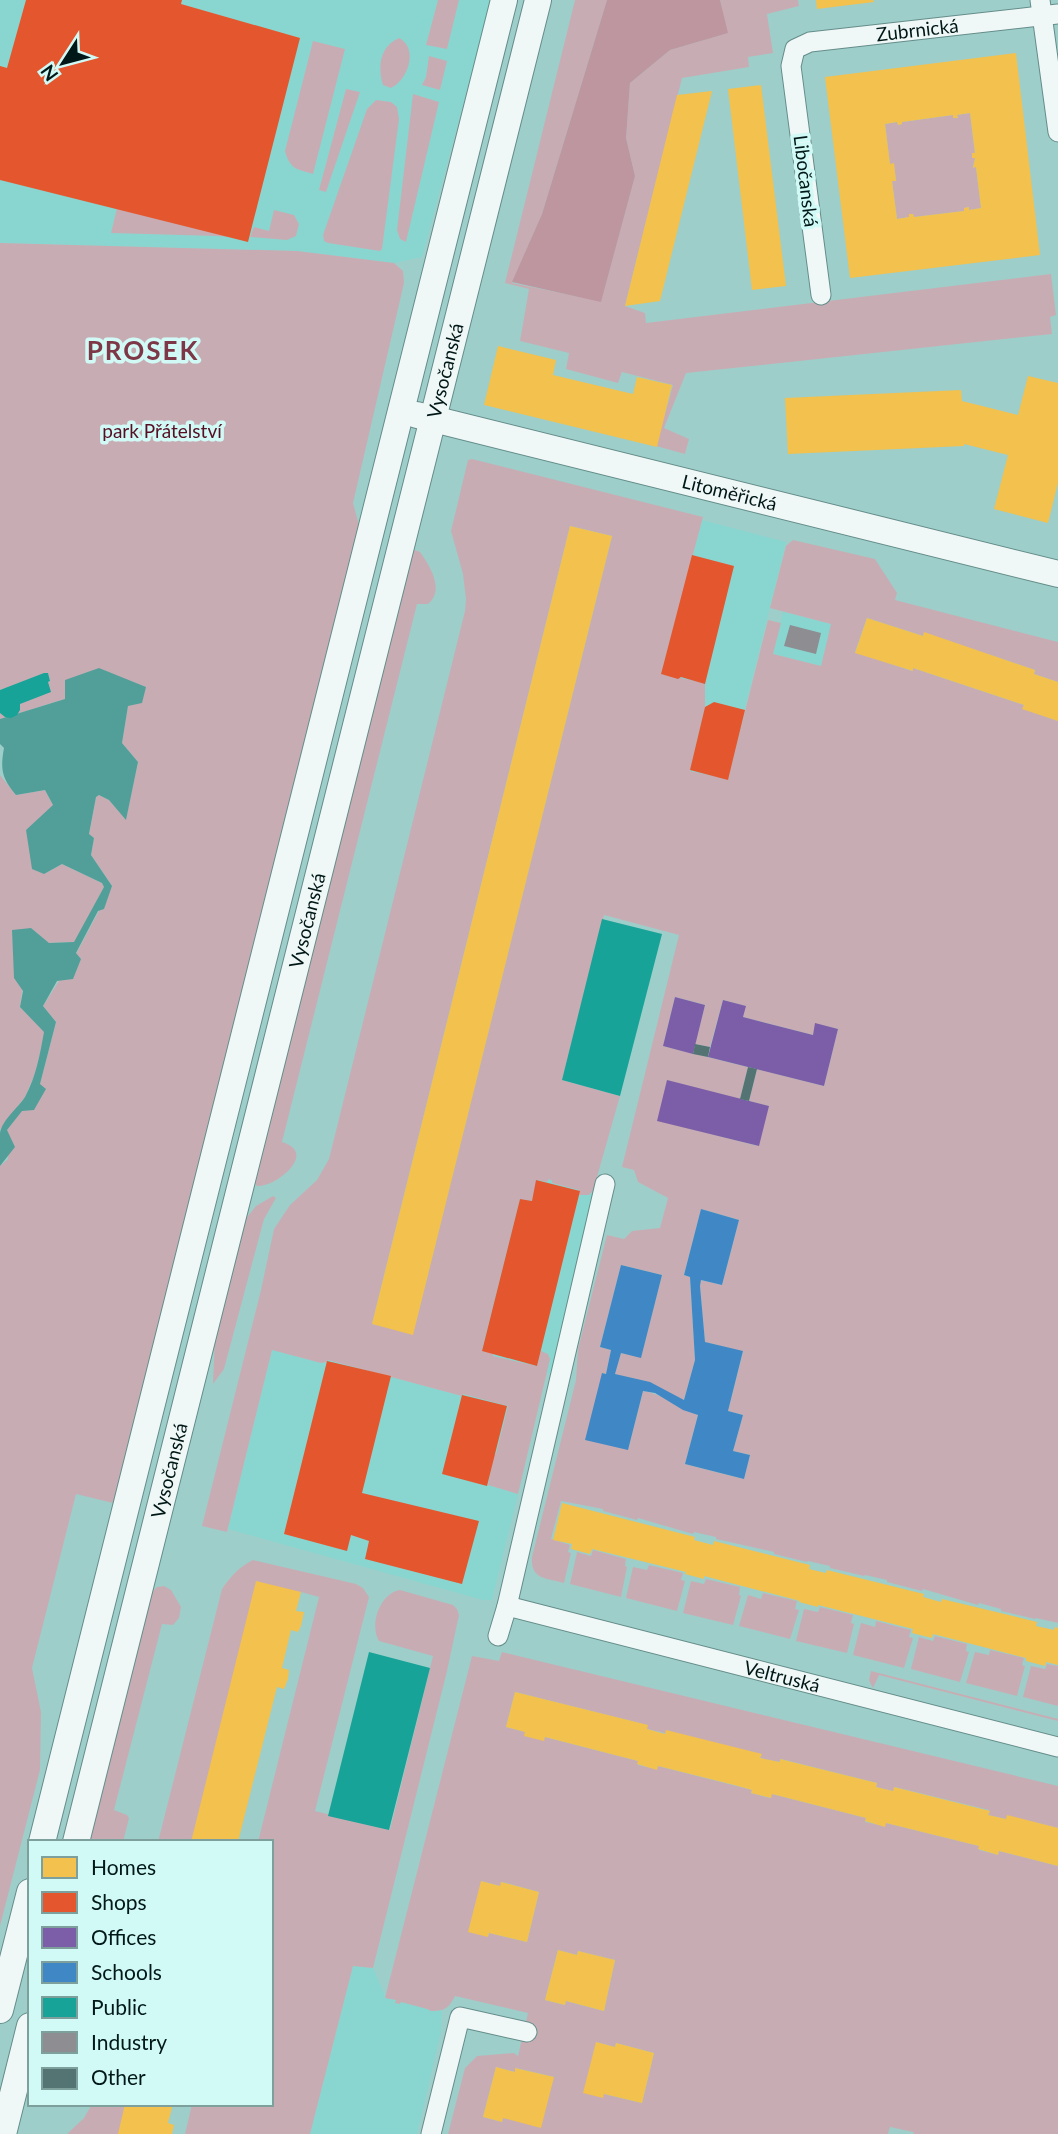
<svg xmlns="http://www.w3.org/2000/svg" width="1058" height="2134" font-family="Lato,sans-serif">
<rect width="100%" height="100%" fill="#9ececa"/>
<path fill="#89d6d0" d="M0 0H491L422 257 394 263 297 251 0 243Z
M702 520 786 542 727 780 689 771 679 679 661 674Z
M783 612 832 624 821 666 773 654Z
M525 1172 598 1191 554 1375 479 1354Z
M272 1350 328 1360 461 1396 463 1394 508 1405 488 1485 518 1494 492 1600H483L228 1529Z
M353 1966 373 1968 386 1998 442 2011 441 2031 417 2134H310Z"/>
<path fill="#c7adb3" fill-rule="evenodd" d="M438 0H459L447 49 426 45Z
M575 0H607L542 214 512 283 601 301 635 176 626 138 630 83 670 50 727 33 720 0H798L799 6 767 14 773 53 748 57 749 67 682 78 625 306 645 313 646 323 1051 274 1056 315 1050 317 1052 334 686 373 664 428 689 439 685 454 656 446 673 385 622 372 618 383 566 369 569 353 520 341 529 289 505 283Z
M399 38C419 48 408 80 391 88L383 85C377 67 380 46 399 38Z
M313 41 345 49 313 174C296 169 290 169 285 151Z
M429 56 447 61 440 90 422 85 426 77Z
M346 89 360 92 326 192 319 190Z
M413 94 439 102 406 242 400 239 397 230Z
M376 100 391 102 397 107 399 119 382 249 380 251 328 243 324 241 323 235 367 109Z
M970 113 975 153 972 154V158H975L973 167H976L981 208 969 210 968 207 964 208V211L914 217 913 214H909V217L897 219 892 181H896L894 164H890L885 124 897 122 898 125 902 124V122L953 115V118H958L957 115Z
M117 208 214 233 250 237 254 227 269 231 274 210 294 215 299 224 296 236 287 240 251 237 111 233Z
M0 243 297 251 394 263 403 271 404 283 353 503 359 525 113 1503 76 1494 32 1668 41 1712 40 1770 0 1926V1166L8 1159 7 1130 40 1084 56 1022 43 1006 76 954 112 886 91 855 94 838 89 835 96 797 99 795 109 800 126 819 138 762 122 743 128 706 65 699 0 719V712L20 704 50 681 48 674 0 690Z
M472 459 703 517 661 674 705 683V707L690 771 728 779 768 620 781 623 773 654 821 666 831 624 770 608 786 546 793 540 875 559 897 593 895 600 1058 642V682L1034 674 1035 670 924 633 923 636 867 618 855 652 912 671 913 668 1024 705 1023 708 1058 721V1623L1036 1618 1035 1619 1001 1611V1609L979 1603 978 1605 923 1589 922 1591 887 1582V1580L865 1575 864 1576 830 1568V1566L808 1561 807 1562 774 1554V1552L716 1539V1537L694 1532 693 1534 638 1518 637 1520 603 1511V1509L561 1501 551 1539 570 1545 568 1552 571 1553 564 1583C547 1578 530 1580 532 1557L576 1380 578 1349 607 1235 624 1239 632 1231 660 1228 668 1198 638 1182 634 1170 622 1167 679 935 604 915 562 1080 620 1096 593 1191 589 1195H578L579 1190 552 1183V1181L549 1179 547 1182 537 1180 532 1201 520 1199 482 1350 493 1353V1356L537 1366 541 1351 548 1354 550 1359 518 1494 488 1485 494 1454H496L508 1406 463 1394 462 1396 328 1360 327 1362 321 1363 272 1350 227 1532 202 1526 261 1290 274 1229 290 1205 317 1180 329 1159 465 611 466 599 463 574 451 531 468 460ZM570 526 612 536 413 1334 372 1324ZM675 997 705 1005 695 1044 710 1047 723 1000 745 1006 743 1017 813 1035 816 1024 838 1029 824 1086 757 1069 749 1101 768 1106 758 1146 658 1120 740 1099 748 1067 663 1046ZM701 1209 739 1220 722 1285 701 1280 700 1286 705 1342 743 1352 728 1411 743 1415 733 1451 750 1455 744 1479 685 1464 698 1415C679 1408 663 1394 643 1391L628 1450 602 1373 606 1374 611 1350 600 1347 621 1265 662 1275 641 1357 621 1353 615 1374 684 1400 695 1360 690 1277 684 1275Z
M415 550 420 552C430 566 445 590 428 604H417L282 1142C319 1153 275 1188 257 1186L253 1181 410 552Z
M0 775 16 795 45 790 53 805 44 874 62 864 102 883 104 887 75 942 48 943 31 928 20 1007 45 1032 35 1074 25 1097 0 1130Z
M273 1196 276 1198 264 1219 224 1369 213 1384 215 1335 244 1221 256 1206Z
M593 1550 626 1559 625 1566 627 1567 621 1597 570 1584 577 1552 591 1556Z
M253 1560 356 1584 363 1588 369 1597 315 1811 390 1830 433 1656 379 1641C369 1625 380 1593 400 1590L453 1605 457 1609 459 1615 447 1671 373 1968 353 1966 310 2134H185L192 2104H271V1842H258L319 1597 301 1592 196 1842H158L222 1589C231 1576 239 1567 253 1560Z
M649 1565 683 1573 681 1580 685 1581 677 1611 626 1598 633 1567 647 1570Z
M706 1579 740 1587 739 1595 741 1596 733 1625 683 1613 691 1581 704 1584Z
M164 1586 171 1590 181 1607 179 1618 173 1625 162 1624 114 1810 127 1815 129 1818 123 1842H88L151 1593 157 1587Z
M763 1593 797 1601 795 1609 799 1610 790 1639 739 1626 748 1595 761 1599Z
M820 1607 853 1615 851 1623 854 1624 847 1653 796 1641 804 1609 818 1612Z
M876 1621 911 1630 909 1637 913 1638 904 1668 853 1655 861 1623 875 1627Z
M935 1636 967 1644 966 1651 969 1652 960 1682 911 1669 919 1637 933 1641Z
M990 1650 1024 1658 1022 1665 1025 1666 1017 1696 966 1683 975 1652 989 1655Z
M502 1652 1058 1786V1828L1007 1816 1006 1819 988 1815 989 1810 895 1787 893 1791 876 1787 877 1783 781 1759 779 1762 760 1758 761 1755 647 1729V1725L515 1692 506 1727 638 1761V1765L656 1769 658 1766 752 1790 751 1793 770 1798 772 1794 866 1818 865 1822 884 1826 886 1823 979 1846V1850L998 1855 999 1851 1058 1866V2134H914L913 2132 890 2127 888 2134H448L465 2068 477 2056 514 2053 518 2056 528 2013 455 1996C449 2008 445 2011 431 2011L427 2009 401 2002 400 2004 395 2003 396 2000 385 1998 472 1656 499 1661ZM481 1881 500 1886 502 1882 539 1892 527 1942 489 1933 488 1937ZM558 1950 577 1955 578 1951 615 1960 604 2011 566 2001 565 2005 545 2000ZM596 2042 615 2047 616 2043 654 2053 642 2103 604 2094ZM496 2067 515 2072 516 2068 554 2077 503 2118 502 2122 483 2117Z
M1047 1664 1058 1666V1706L1023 1697 1031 1666 1045 1669Z
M871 1671 1058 1719V1721L879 1675 873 1688 869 1680Z
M92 2104H130L123 2134H67L84 2118Z"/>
<path fill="#bd96a0" d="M607 0H720L728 33 670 50 630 83 626 138 635 176 601 302 512 282 542 214Z"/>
<path fill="#529f9a" d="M99 668 146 687 142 703 128 706 122 743 138 762 126 820 109 800 99 795 96 797 89 834 94 838 91 855 112 886 104 909 98 911 76 953 81 959 73 979 57 981 43 1006 56 1022 40 1084 46 1089 34 1110 22 1111 7 1130 15 1147 0 1166C0 1155 0 1144 0 1133 2 1120 18 1108 25 1097 36 1077 40 1054 44 1032L20 1007 23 991 14 978 12 930 31 928 49 943 74 942 104 887 102 883 62 864 44 874 32 869 26 830 53 805 45 790 16 795C2 778 0 770 4 748L0 744V719L65 699V680Z"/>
<path fill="#f2c14e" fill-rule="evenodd" d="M816 0H873L874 2 817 9Z
M1016 53 1040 255 850 278 825 77ZM970 113 975 153H972V158H975L973 168 976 167 981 208 969 210V207L964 208V211L914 217 913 214H909V217L897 219 892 181H896L894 163 890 164 885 124 897 122 898 125 902 124V122L953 115V118H958L957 115Z
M761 85 786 286 752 290 728 89Z
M712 91 660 301 625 306 677 95Z
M498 346 556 360 553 375 633 394 637 377 672 385 657 447 484 405Z
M1028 376 1058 383V483L1048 523 994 509 1008 455 964 444V446L788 454 785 398 961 390 962 401 1018 415Z
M570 526 612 536 413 1335 372 1324Z
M867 618 923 636 924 632 1035 670 1034 674 1058 682V721L1022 709 1024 705 913 668V671L855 653Z
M562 1503 695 1537 694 1540 713 1545 714 1541 810 1565 809 1569 826 1573 827 1570 924 1594 923 1597 941 1602 942 1599 1017 1617 1037 1622 1036 1626 1054 1630 1055 1627 1058 1628V1665L1046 1662 1045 1666 1026 1661V1658L933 1634 932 1638 912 1633 913 1629 818 1605V1607L799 1602 800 1601 704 1576V1579L685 1574 686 1572 592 1549 590 1554 571 1549 572 1544 553 1540Z
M256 1581 301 1592 296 1611 304 1612 301 1626 298 1632 291 1630 282 1668 289 1670 288 1679 284 1689 277 1687 238 1842H191Z
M515 1692 648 1725 647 1729 665 1734 666 1730 762 1754 760 1758 780 1762V1759L877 1783 876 1787 893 1791 894 1787 990 1811 988 1815 1006 1819 1007 1815 1058 1828V1866L999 1851 998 1855 978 1849 979 1846 886 1823 885 1827 865 1821 866 1818 772 1794 771 1798 751 1793 752 1790 734 1785 658 1766 657 1770 637 1764 638 1761 545 1737 544 1741 524 1736 525 1732 506 1727Z
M481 1881 500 1886 501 1882 539 1892 527 1942 489 1933 488 1937 468 1932Z
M558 1950 577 1955 578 1951 615 1960 604 2011 566 2001 565 2005 545 2000Z
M596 2042 615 2047 616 2043 654 2053 642 2103 604 2094 603 2098 583 2093Z
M496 2067 515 2072V2068L554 2077 541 2128 503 2118 502 2122 483 2117Z
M125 2104H173L168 2123 174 2125 172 2134H118Z"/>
<path fill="#e4572e" d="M26 0H182L181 4 300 38 248 242 0 180V66L7 68Z
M692 555 734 566 705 684 681 677 678 679 661 674Z
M714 702 745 710 728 780 690 770 705 707Z
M536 1180 580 1191 537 1366 482 1351 520 1199 532 1201Z
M327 1361 391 1376 362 1493 479 1521 462 1584 365 1559 369 1541 351 1535 347 1551 284 1534Z
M462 1395 507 1406 487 1486 442 1474Z"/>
<path fill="#7b5ea7" d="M675 997 705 1005 693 1054 663 1046Z
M723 1000 746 1006 743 1017 813 1035 815 1023 838 1029 824 1086 708 1057Z
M667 1080 769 1106 759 1146 657 1121Z"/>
<path fill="#3f88c5" d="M701 1209 739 1220 722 1285 701 1280 700 1286 705 1342 743 1351 728 1411 743 1415 733 1451 750 1455 744 1479 685 1464 698 1415 683 1410 655 1393 643 1391 628 1450 585 1440 602 1373 606 1374 611 1350 600 1347 621 1265 662 1275 641 1358 621 1353 615 1374 650 1382 684 1400 695 1360 690 1277 684 1275Z"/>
<path fill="#17a398" d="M44 673H48L50 681 48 682 51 692 20 704V710L17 715 11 718 5 717 0 713V690Z
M602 919 662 934 620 1096 562 1080Z
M369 1652 430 1668 389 1830 328 1816Z"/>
<path fill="#8d8d92" d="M790 625 821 633 816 654 784 646Z"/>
<path fill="#547373" d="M695 1044 710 1047 708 1057 693 1054Z
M748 1067 757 1069 749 1101 740 1099Z"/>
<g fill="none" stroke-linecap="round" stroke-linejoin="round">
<g stroke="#648d8a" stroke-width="21">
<g id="street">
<path d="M1040 0 1058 132"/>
<path id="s1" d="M821 295 791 66 795 49 810 42 1058 14"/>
<path id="s2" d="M507 1606 1058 1747"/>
<path d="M498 1636 507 1606 605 1184"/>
<path d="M431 2134 460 2017 527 2032"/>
</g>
</g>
<g stroke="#648d8a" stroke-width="28">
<g id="secondary">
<path id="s3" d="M417 415 1058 574"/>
<path d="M42 1842 504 0"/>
<path id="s4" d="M76 1842 538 0"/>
<path d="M0 2010 30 1892"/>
<path d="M3 2134 30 2026"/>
</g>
</g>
<use href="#street" stroke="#f0f8f7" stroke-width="19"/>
<use href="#secondary" stroke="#f0f8f7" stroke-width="26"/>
</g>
<g text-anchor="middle" stroke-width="7" stroke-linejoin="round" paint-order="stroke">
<g font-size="19" fill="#001817" stroke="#d1faf6">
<text dy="7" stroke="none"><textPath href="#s1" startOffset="373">Zubrnická</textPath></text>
<text transform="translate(806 181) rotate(83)" y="7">Libočanská</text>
<text dy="7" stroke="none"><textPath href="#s4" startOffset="1517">Vysočanská</textPath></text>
<text dy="7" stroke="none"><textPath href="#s3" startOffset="322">Litoměřická</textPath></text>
<text dy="7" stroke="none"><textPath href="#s4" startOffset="950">Vysočanská</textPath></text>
<text dy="7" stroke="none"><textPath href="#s4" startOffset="383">Vysočanská</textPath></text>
<text dy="7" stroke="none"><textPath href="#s2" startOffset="284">Veltruská</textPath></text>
</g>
<g font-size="19" fill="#560f23" stroke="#d1faf6">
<text x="162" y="438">park Přátelství</text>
</g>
<g font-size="26" font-weight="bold" letter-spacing="2" fill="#7e3746" stroke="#d1faf6">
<text x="143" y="360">PROSEK</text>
</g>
</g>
<rect x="28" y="1840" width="245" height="266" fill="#d1faf6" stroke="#7da09d" stroke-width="2"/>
<rect x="42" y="1857" width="35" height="21" fill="#f2c14e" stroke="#7da09d" stroke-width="2"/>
<text x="91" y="1875" font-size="21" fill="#001817">Homes</text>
<rect x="42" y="1892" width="35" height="21" fill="#e4572e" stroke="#7da09d" stroke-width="2"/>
<text x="91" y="1910" font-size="21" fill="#001817">Shops</text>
<rect x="42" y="1927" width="35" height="21" fill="#7b5ea7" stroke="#7da09d" stroke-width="2"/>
<text x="91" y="1945" font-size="21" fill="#001817">Offices</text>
<rect x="42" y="1962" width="35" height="21" fill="#3f88c5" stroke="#7da09d" stroke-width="2"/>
<text x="91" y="1980" font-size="21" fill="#001817">Schools</text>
<rect x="42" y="1997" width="35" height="21" fill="#17a398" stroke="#7da09d" stroke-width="2"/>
<text x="91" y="2015" font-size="21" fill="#001817">Public</text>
<rect x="42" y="2032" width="35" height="21" fill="#8d8d92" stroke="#7da09d" stroke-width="2"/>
<text x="91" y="2050" font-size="21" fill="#001817">Industry</text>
<rect x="42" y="2068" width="35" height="21" fill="#547373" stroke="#7da09d" stroke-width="2"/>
<text x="91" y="2085" font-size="21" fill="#001817">Other</text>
<g transform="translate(63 63) rotate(234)" stroke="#d1faf6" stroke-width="5" paint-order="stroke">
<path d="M0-5L12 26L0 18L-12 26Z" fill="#001817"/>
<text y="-10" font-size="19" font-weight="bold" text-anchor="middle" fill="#001817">N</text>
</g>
</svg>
